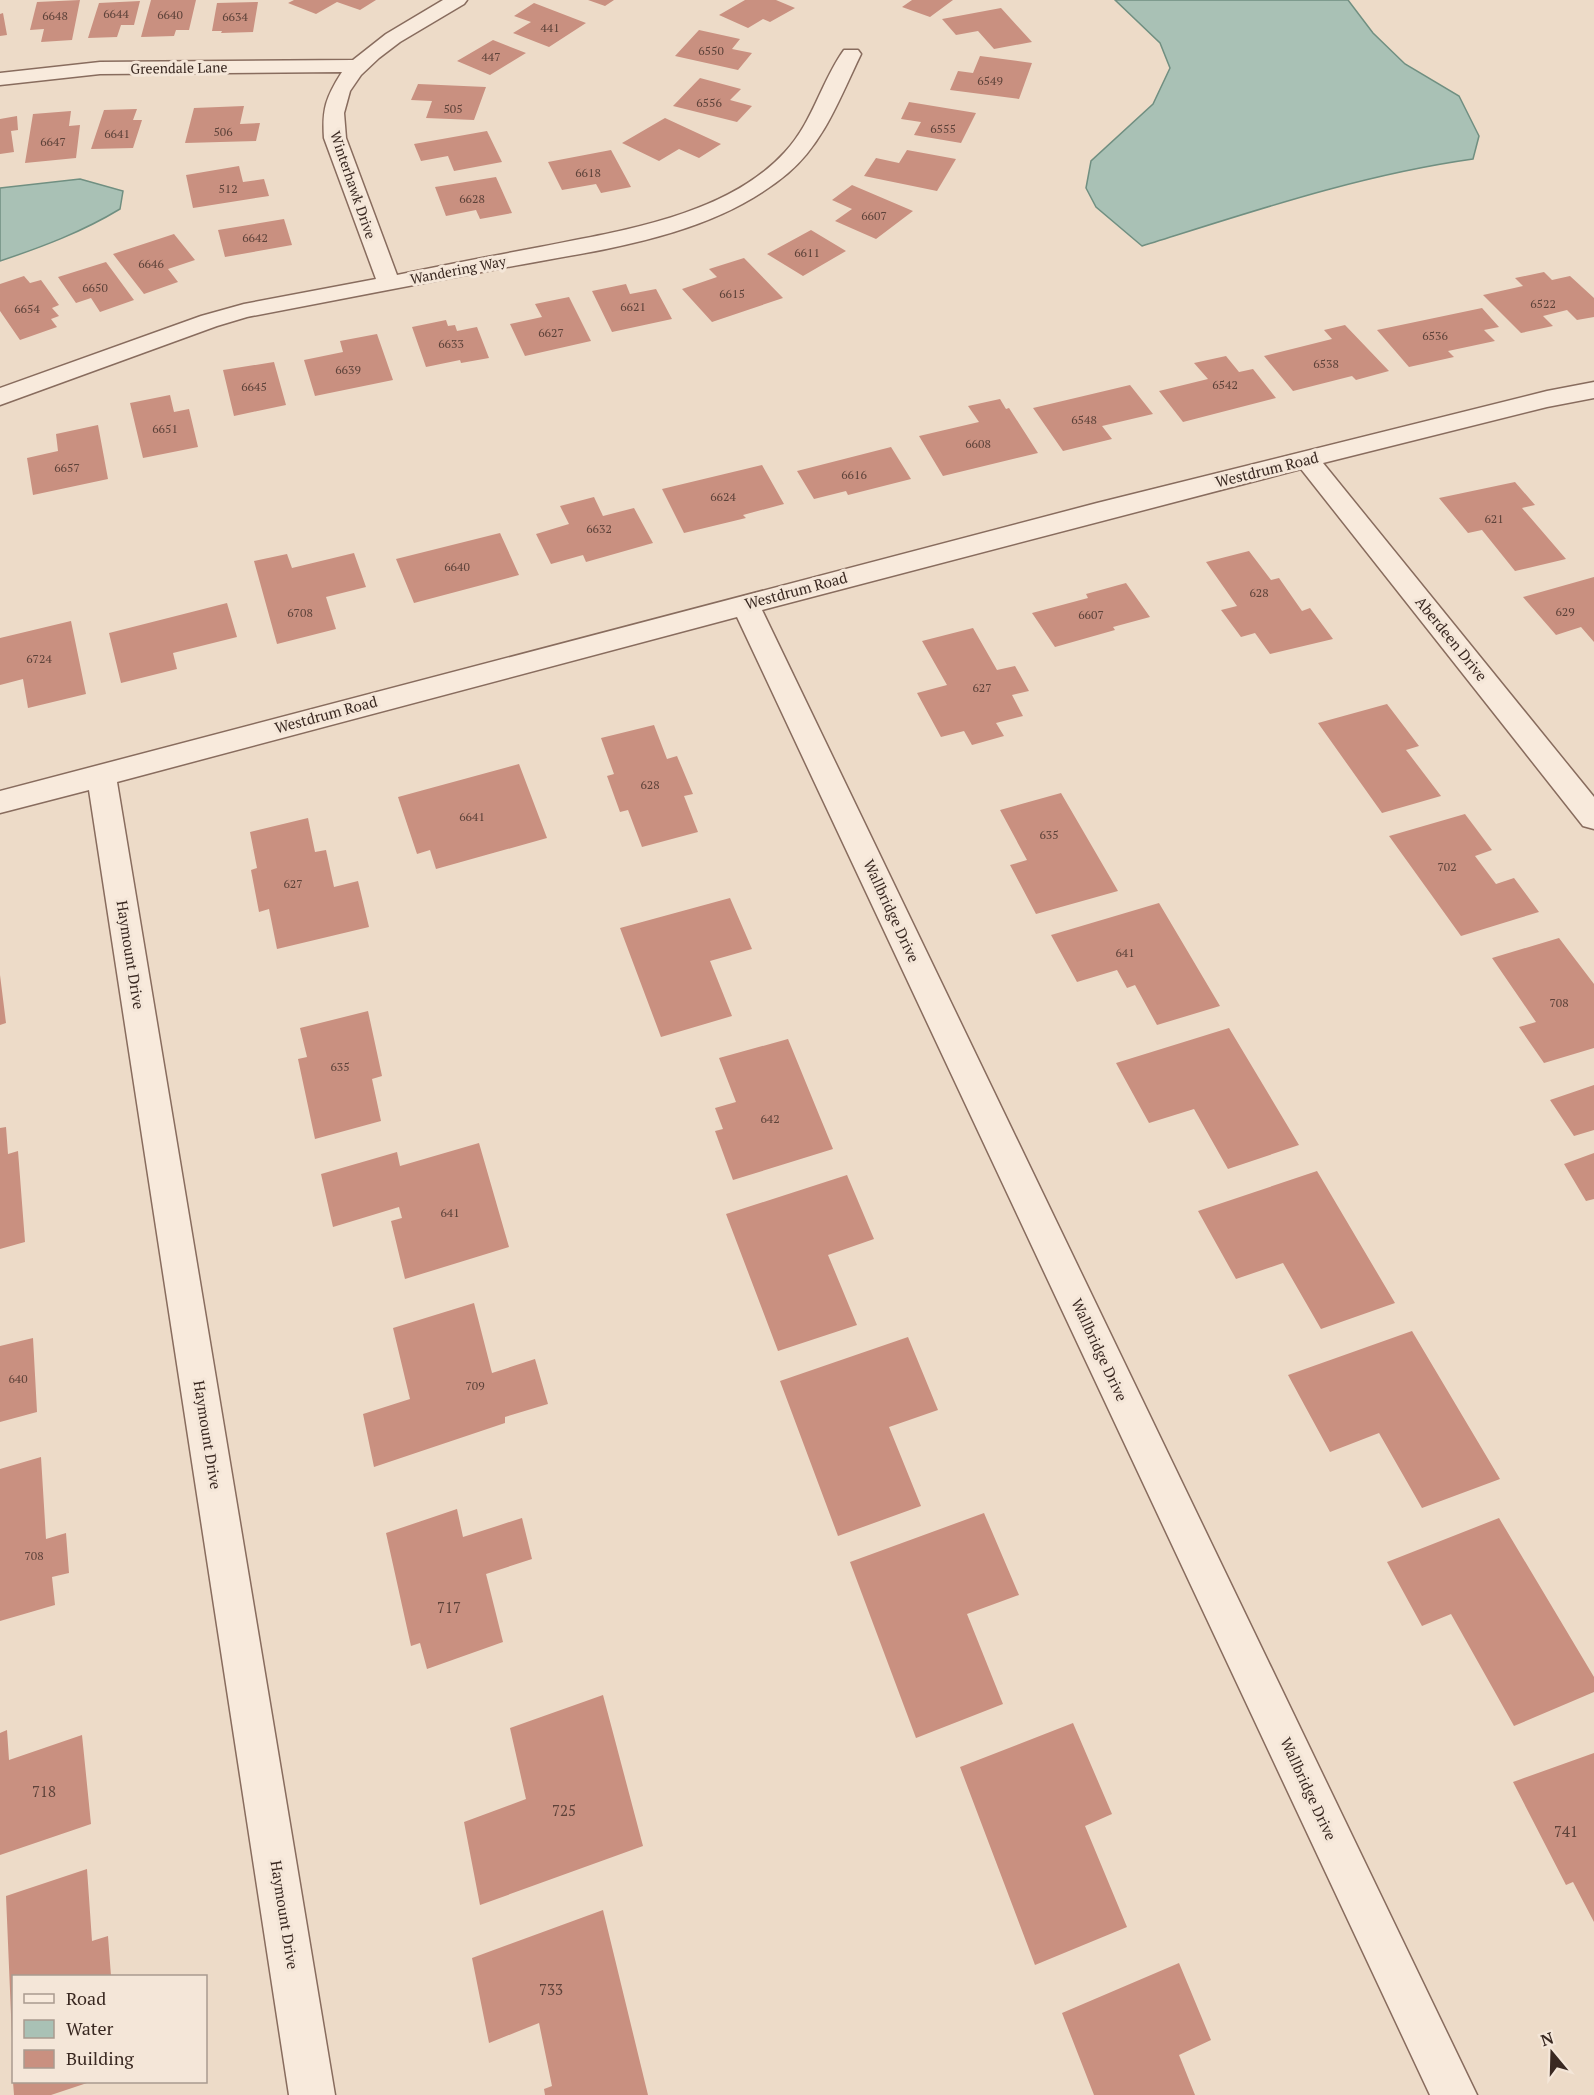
<svg xmlns="http://www.w3.org/2000/svg" width="1594" height="2095" font-family="'PT Serif',serif">
<rect width="100%" height="100%" fill="#eddbc8"/>
<path fill="#a9c1b5" stroke="#708f81" stroke-width="1.5" d="M1115 0H1348L1373 33 1405 64 1459 96 1479 136 1473 159C1359 175 1251 212 1142 246L1096 207 1086 188 1091 161 1153 104 1170 68 1160 43Z
M80 179 123 191 120 209C82 232 42 247 0 261V188Z"/>
<path fill="#c99080" d="M80 0 72 40 41 42 44 29 30 30 37 2Z
M151 0H196L189 30H176L174 36 141 37Z
M294 0H376L360 10 337 2 316 14 288 3Z
M588 0H614L605 6Z
M745 0H776L795 8 770 22 763 19 748 28 719 15Z
M912 0H953L930 17 902 7Z
M140 1 134 25H121L117 37 88 38 99 3Z
M258 2 253 32 221 33 222 31H212L217 3Z
M534 3 586 23 549 47 513 33 531 22 514 16Z
M1001 8 1032 42 994 49 978 31 956 35 942 19Z
M3 13 7 35 0 36V14Z
M699 30 740 39 732 49 752 53 738 70 675 56Z
M493 40 526 53 490 75 457 61Z
M980 56 1032 63 1019 99 950 90 958 71 973 73Z
M700 78 741 89 730 100 752 106 737 122 673 106Z
M418 84 486 87 474 120 426 118 432 101 411 100Z
M909 102 976 113 961 143 914 135 921 122 901 119Z
M244 106 240 124 260 123 256 141 185 143 194 108Z
M137 109 133 120H142L133 148 91 149 104 110Z
M71 111 69 126 80 125 76 158 25 163 33 114Z
M17 116 18 130 11 131 14 152 0 154V119Z
M665 118 721 144 699 158 679 149 659 161 622 143Z
M487 131 502 162 454 171 448 156 421 161 414 144Z
M611 150 631 187 601 193 596 184 562 190 548 162Z
M907 150 956 159 937 191 864 176 876 158 899 163Z
M239 166 243 182 264 179 269 196 193 208 186 175Z
M496 177 512 213 480 219 476 210 446 216 435 187Z
M852 185 913 211 876 239 835 221 852 209 832 200Z
M284 219 292 245 225 257 218 230Z
M811 230 846 251 803 276 767 254Z
M174 234 195 260 168 269 178 282 144 294 113 254Z
M744 258 783 298 712 322 682 289 717 277 709 269Z
M106 262 134 300 100 312 91 298 76 303 58 277Z
M1544 272 1552 280 1570 276 1594 298V317L1577 320 1567 310 1543 316 1553 326 1521 333 1483 295 1523 286 1515 278Z
M24 276 30 283 41 280 59 305 52 308 59 316 51 319 57 327 20 340 0 311V284Z
M626 284 630 294 656 289 672 319 612 332 592 291Z
M569 297 591 341 525 356 510 324 542 317 535 304Z
M1482 308 1499 327 1484 330 1495 341 1448 351 1454 357 1409 367 1377 330Z
M446 320 448 326 455 325 457 331 477 327 489 358 461 363 460 360 426 367 412 327Z
M1345 325 1389 371 1356 380 1352 376 1293 391 1264 356 1332 339 1324 330Z
M377 334 393 380 315 396 304 360 343 352 340 341Z
M1226 356 1239 372 1253 369 1276 398 1183 422 1159 391 1208 379 1194 363Z
M274 362 286 405 234 416 223 370Z
M1130 385 1153 414 1102 426 1112 439 1063 451 1033 408Z
M170 395 174 412 189 409 198 447 143 458 130 403Z
M1000 399 1006 409 1009 408 1038 453 943 476 919 436 979 422 968 406Z
M98 425 108 479 33 495 27 458 58 451 56 434Z
M891 447 911 479 848 495 846 491 814 499 797 471Z
M762 465 784 504 743 515 746 518 684 533 662 489Z
M1515 482 1535 505 1522 508 1566 559 1515 571 1482 530 1468 533 1439 498Z
M594 497 603 516 634 508 653 543 586 562 583 555 551 564 536 534 569 524 560 506Z
M500 533 519 575 414 603 396 559Z
M1249 551 1271 580 1279 578 1302 611 1310 608 1333 639 1270 654 1255 633 1241 637 1221 610 1237 606 1206 562Z
M354 553 366 587 326 597 336 629 277 644 254 561 287 554 292 568Z
M1594 577V642L1581 627 1556 635 1523 597Z
M1126 583 1150 617 1113 627 1115 630 1055 647 1032 613 1088 598 1086 594Z
M227 603 237 637 173 653 177 669 121 683 109 633Z
M71 621 86 694 28 708 23 679 0 685V638Z
M973 628 997 670 1015 666 1029 691 1012 695 1023 716 996 723 1004 736 972 745 964 731 941 737 917 693 947 685 922 641Z
M1387 704 1419 746 1406 750 1441 796 1382 813 1318 723Z
M654 725 667 759 677 756 693 794 684 796 698 832 642 847 628 810 620 812 607 776 614 774 601 738Z
M519 764 547 838 436 869 430 850 417 854 398 797Z
M1061 793 1118 891 1036 914 1010 865 1027 860 1000 810Z
M1465 814 1492 850 1475 856 1496 884 1514 878 1539 912 1461 936 1389 836Z
M308 818 315 852 326 850 334 887 358 881 369 927 277 949 269 909 259 912 251 870 257 868 250 832Z
M730 898 752 949 710 961 732 1016 661 1037 620 928Z
M1159 903 1220 1006 1157 1025 1135 985 1127 988 1117 970 1077 982 1051 935Z
M1559 938 1594 984V1048L1544 1063 1519 1027 1536 1022 1492 958Z
M0 975 6 1023 0 1025Z
M368 1011 382 1076 372 1079 381 1121 315 1139 298 1059 307 1057 300 1028Z
M1229 1028 1299 1145 1228 1169 1194 1109 1149 1123 1116 1063Z
M788 1039 833 1149 733 1180 715 1131 723 1129 715 1108 736 1102 719 1058Z
M1594 1085V1130L1574 1136 1550 1100Z
M6 1127 8 1154 18 1151 25 1242 0 1249V1128Z
M479 1143 509 1247 405 1279 391 1221 402 1218 399 1207 333 1227 321 1174 397 1152 400 1166Z
M1594 1153V1199L1586 1201 1564 1164Z
M1317 1171 1395 1303 1321 1329 1283 1263 1236 1279 1198 1211Z
M847 1175 874 1239 828 1255 857 1325 778 1351 726 1214Z
M474 1303 492 1373 535 1359 548 1404 505 1417V1423L374 1467 363 1414 410 1399 393 1328Z
M1412 1331 1500 1479 1422 1508 1379 1433 1330 1452 1288 1375Z
M908 1337 938 1410 889 1427 921 1506 838 1536 780 1381Z
M33 1338 37 1412 0 1422V1346Z
M41 1457 46 1539 66 1533 69 1573 52 1577 55 1605 0 1621V1469Z
M457 1509 463 1537 522 1518 532 1559 486 1574 503 1642 427 1669 420 1643 411 1646 386 1533Z
M984 1513 1019 1595 967 1614 1003 1704 916 1738 850 1562Z
M1499 1518 1594 1677V1692L1514 1726 1451 1614 1422 1626 1387 1562Z
M603 1695 643 1846 480 1905 464 1822 526 1799 510 1728Z
M1073 1723 1112 1814 1085 1826 1127 1927 1035 1965 960 1767Z
M7 1730 9 1760 82 1735 91 1824 0 1855V1733Z
M1594 1753V1922L1573 1882 1566 1885 1513 1782Z
M87 1869 92 1941 108 1936 111 1976H14V2038H12L6 1896Z
M603 1910 648 2095H545L544 2089 552 2086 539 2023 489 2043 472 1958Z
M1179 1963 1211 2040 1179 2055 1195 2095H1094L1062 2013Z
M13 2082H90L51 2095H14Z"/>
<g fill="none" stroke-linecap="round" stroke-linejoin="round">
<g stroke="#886c5e" stroke-width="3">
<path id="minor" d="M443 0H467L464 4 400 42 379 58 361 75 350 91 344 113 346 138 397 275C445 265 492 256 540 247 620 231 727 216 785 152 813 122 821 82 844 50H858L861 54C841 95 824 143 788 173 709 240 594 250 497 269 414 285 331 301 247 317L217 326 0 405V388L201 316 244 304 376 279 324 138C322 109 326 97 342 72L100 74 0 85V73L100 62 353 60 386 34Z
M1594 382V398L1547 407 1323 463 1594 797V829L1583 826 1301 469 762 610 1477 2095H1430L737 617 117 782 335 2095H289L89 790 0 813V791L1097 503 1547 391Z"/>
</g>
<use href="#minor" fill="#f8eadc" fill-rule="evenodd"/>
</g>
<g text-anchor="middle" stroke-width="6" stroke-linejoin="round" paint-order="stroke">
<g font-size="12" fill="#5d4239">
<text x="116" y="18">6644</text>
<text x="170" y="19">6640</text>
<text x="55" y="20">6648</text>
<text x="235" y="21">6634</text>
<text x="550" y="32">441</text>
<text x="711" y="55">6550</text>
<text x="491" y="61">447</text>
<text x="990" y="85">6549</text>
<text x="709" y="107">6556</text>
<text x="453" y="113">505</text>
<text x="943" y="133">6555</text>
<text x="223" y="136">506</text>
<text x="117" y="138">6641</text>
<text x="53" y="146">6647</text>
<text x="588" y="177">6618</text>
<text x="228" y="193">512</text>
<text x="472" y="203">6628</text>
<text x="874" y="220">6607</text>
<text x="255" y="242">6642</text>
<text x="807" y="257">6611</text>
<text x="151" y="268">6646</text>
<text x="95" y="292">6650</text>
<text x="732" y="298">6615</text>
<text x="1543" y="308">6522</text>
<text x="633" y="311">6621</text>
<text x="27" y="313">6654</text>
<text x="551" y="337">6627</text>
<text x="1435" y="340">6536</text>
<text x="451" y="348">6633</text>
<text x="1326" y="368">6538</text>
<text x="348" y="374">6639</text>
<text x="1225" y="389">6542</text>
<text x="254" y="391">6645</text>
<text x="1084" y="424">6548</text>
<text x="165" y="433">6651</text>
<text x="978" y="448">6608</text>
<text x="67" y="472">6657</text>
<text x="854" y="479">6616</text>
<text x="723" y="501">6624</text>
<text x="1494" y="523">621</text>
<text x="599" y="533">6632</text>
<text x="457" y="571">6640</text>
<text x="1259" y="597">628</text>
<text x="1565" y="616">629</text>
<text x="300" y="617">6708</text>
<text x="1091" y="619">6607</text>
<text x="39" y="663">6724</text>
<text x="982" y="692">627</text>
<text x="650" y="789">628</text>
<text x="472" y="821">6641</text>
<text x="1049" y="839">635</text>
<text x="1447" y="871">702</text>
<text x="293" y="888">627</text>
<text x="1125" y="957">641</text>
<text x="1559" y="1007">708</text>
<text x="340" y="1071">635</text>
<text x="770" y="1123">642</text>
<text x="450" y="1217">641</text>
<text x="18" y="1383">640</text>
<text x="475" y="1390">709</text>
<text x="34" y="1560">708</text>
</g>
<g font-size="14" fill="#392821" stroke="#f4e6d8">
<text transform="translate(179 68) rotate(-1)" y="5">Greendale Lane</text>
<text transform="translate(353 185) rotate(71)" y="5">Winterhawk Drive</text>
<text transform="translate(458 270) rotate(-11)" y="5">Wandering Way</text>
</g>
<g font-size="15" fill="#392821" stroke="#f4e6d8">
<text transform="translate(1267 470) rotate(-14)" y="5">Westdrum Road</text>
<text transform="translate(796 591) rotate(-15)" y="5">Westdrum Road</text>
<text transform="translate(1451 639) rotate(51)" y="5">Aberdeen Drive</text>
<text transform="translate(326 715) rotate(-15)" y="5">Westdrum Road</text>
<text transform="translate(891 911) rotate(65)" y="5">Wallbridge Drive</text>
<text transform="translate(130 955) rotate(81)" y="5">Haymount Drive</text>
<text transform="translate(1099 1350) rotate(65)" y="5">Wallbridge Drive</text>
<text transform="translate(207 1435) rotate(81)" y="5">Haymount Drive</text>
<text transform="translate(1308 1789) rotate(65)" y="5">Wallbridge Drive</text>
<text transform="translate(284 1915) rotate(81)" y="5">Haymount Drive</text>
</g>
<g font-size="15" fill="#5d4239">
<text x="449" y="1613">717</text>
<text x="44" y="1797">718</text>
<text x="564" y="1816">725</text>
<text x="1566" y="1837">741</text>
<text x="551" y="1995">733</text>
</g>
</g>
<rect x="12" y="1975" width="195" height="108" fill="#f4e6d8" stroke="#a99a8f" stroke-width="1.5"/>
<rect x="24" y="1994" width="30" height="9" fill="#f8eadc" stroke="#a99a8f" stroke-width="1.5"/>
<text x="66" y="2005" font-size="18" fill="#392821">Road</text>
<rect x="24" y="2020" width="30" height="18" fill="#a9c1b5" stroke="#a99a8f" stroke-width="1.5"/>
<text x="66" y="2035" font-size="18" fill="#392821">Water</text>
<rect x="24" y="2050" width="30" height="18" fill="#c99080" stroke="#a99a8f" stroke-width="1.5"/>
<text x="66" y="2065" font-size="18" fill="#392821">Building</text>
<g transform="translate(1552 2053) rotate(341)" stroke="#f4e6d8" stroke-width="4.5" paint-order="stroke">
<path d="M0-4.5L10 22L0 15L-10 22Z" fill="#392821"/>
<text y="-9" font-size="16" font-weight="bold" text-anchor="middle" fill="#392821">N</text>
</g>
</svg>
